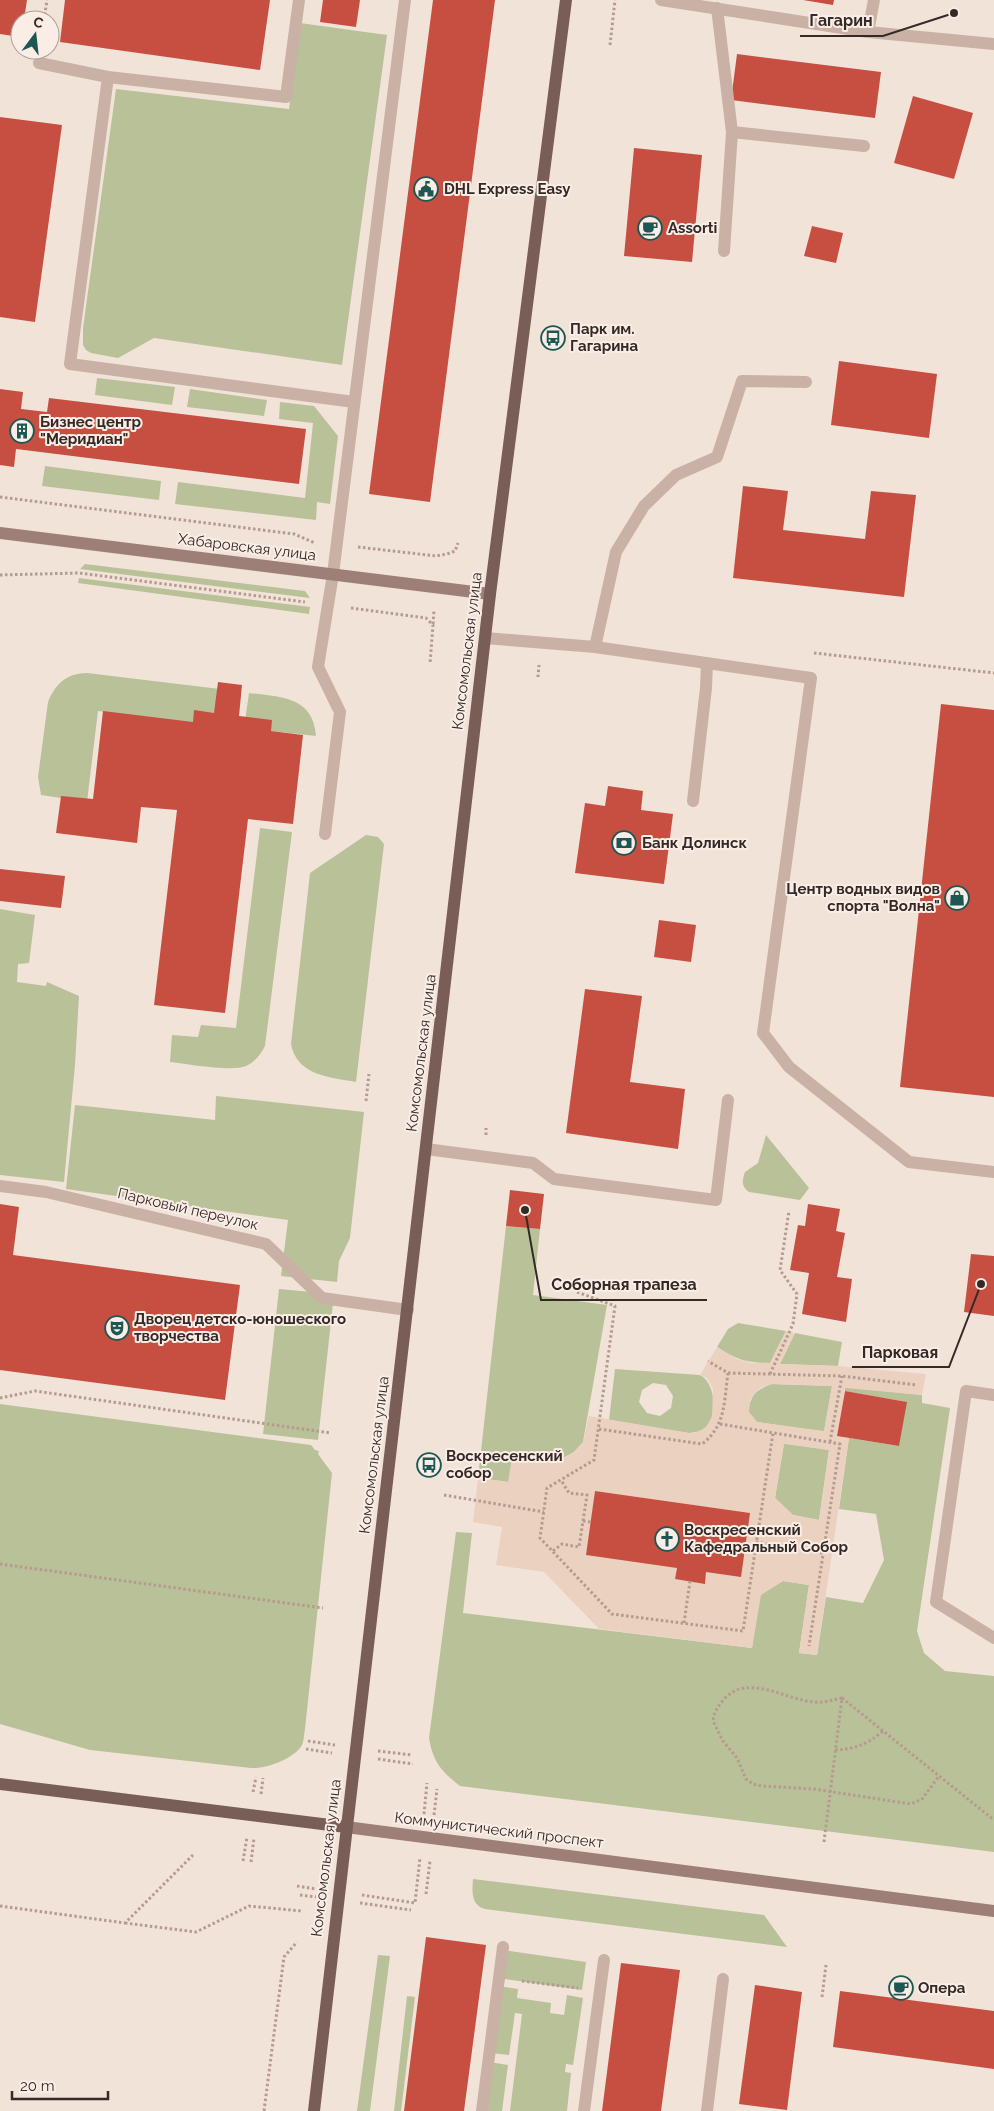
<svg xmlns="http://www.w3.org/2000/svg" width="994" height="2111" font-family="Raleway,sans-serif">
<rect width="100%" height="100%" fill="#f2e3d9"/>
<path fill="#b9c199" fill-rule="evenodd" d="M300 23 387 35 342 365 154 338 118 358 91 353 86 350 83 345V328L116 89 289 109Z
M97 378 175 387 172 405 95 395Z
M190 389 267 400 264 416 187 407Z
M280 402 314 406 338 436 330 504 317 502 316 520 175 504 178 482 305 498 313 423 279 419Z
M45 466 161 481 159 500 42 486Z
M85 564 305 591 310 598 80 569Z
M79 578 310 607 309 614 78 583Z
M87 673 220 689 215 726 98 711 87 802 41 795 38 777 48 702C55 684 67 673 87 673Z
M249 693C280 697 313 696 316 736L244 728Z
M260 828 292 832 265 1046C261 1054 255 1062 246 1066 232 1072 187 1064 170 1062L172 1035 198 1037 201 1025 236 1028Z
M366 835 378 837 384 844 356 1082C330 1077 297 1076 291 1044L310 873Z
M0 909 35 915 29 963 18 964 17 982 46 986 47 982 79 996 75 1065 64 1182 0 1175Z
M216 1096 364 1112 350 1238 339 1261 337 1282 281 1276 288 1220 66 1189 75 1105 215 1120Z
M766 1135 809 1188 800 1200 749 1192C741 1186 742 1181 745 1172L758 1163Z
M506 1226 540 1229 533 1295 607 1305 583 1442 574 1452 563 1458 513 1452 509 1482 478 1478Z
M279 1289 334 1294 318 1440 263 1434Z
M738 1323 786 1331 770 1363C747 1363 737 1360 717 1347L728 1329Z
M795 1333 842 1342 838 1366 780 1364Z
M615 1369 700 1375C716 1383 718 1417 705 1428 700 1432 695 1432 689 1433L609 1420ZM653 1383 666 1385 673 1396 671 1408 660 1416 647 1413 639 1402 642 1390Z
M772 1384 832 1386 824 1432 757 1422 748 1412C751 1395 755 1390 772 1384Z
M845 1387 922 1395V1403L950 1408 917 1631 924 1653 945 1671 994 1676V1852L460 1786C441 1771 433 1762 429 1738L456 1532 472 1533 463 1613 752 1648 760 1595 783 1581 809 1585 799 1653 817 1655 826 1597 863 1603 884 1560 876 1514 839 1509 849 1438 899 1446 906 1402 845 1391Z
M0 1404 311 1445 315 1450 319 1451 318 1454 332 1473 305 1729C304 1734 304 1741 302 1745 294 1759 266 1769 251 1768L90 1750 0 1724Z
M784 1443 829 1450 819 1520 793 1515 775 1498Z
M473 1879 764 1915 787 1947 485 1909C471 1905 472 1892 473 1879Z
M502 1950 586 1962 582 1990 497 1978Z
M378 1955 390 1956 370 2111H357Z
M499 1986 518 1989 517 1998 551 2003 550 2013 564 2015 567 1995 583 1998 573 2065 566 2064 565 2072 571 2073 567 2111H510L522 2014 515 2013 509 2055 490 2053Z
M407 1996 415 1997 401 2111H394Z
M489 2062 508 2065 502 2111H482Z"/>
<path fill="#ead1c0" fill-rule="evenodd" d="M786 1331 795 1333 780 1364 838 1366 926 1374 922 1395 845 1388 837 1436 849 1438 817 1655 799 1653 809 1585 783 1581 761 1595 752 1648 599 1629 544 1572 496 1565 502 1527 473 1522 478 1478 508 1482 513 1452 563 1458 574 1452 583 1442 589 1416 689 1433 698 1432 706 1427 712 1417 713 1389 707 1378 700 1375 717 1347 737 1359 751 1363H770ZM772 1384 832 1386 824 1431 757 1422 749 1412 750 1399 760 1388ZM784 1444 829 1450 819 1520 793 1515 775 1498ZM595 1491 749 1513 706 1572 705 1583 675 1579 677 1568 591 1522Z"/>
<path fill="#c74f42" d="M0 0H27L24 20H20V37L0 34Z
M65 0H270L260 70 60 42Z
M323 0H360L356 27 320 22Z
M433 0H495L430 502 369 494Z
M803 0H834L833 5Z
M737 54 881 72 875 118 731 100Z
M913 96 973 113 954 179 894 163Z
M0 117 62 125 35 322 0 317Z
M634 148 702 155 692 262 624 256Z
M812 226 843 233 836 263 804 256Z
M839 361 937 374 929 438 831 425Z
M0 389 23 392 21 409 47 412 49 398 306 429 299 484 16 449 14 467 0 465Z
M743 486 788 491 783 530 865 539 871 491 916 495 904 597 733 578Z
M218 682 242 685 239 716 272 720 271 731 303 735 293 824 248 819 225 1013 154 1005 177 810 141 807 137 843 56 833 61 796 93 799 103 711 193 722 194 710 214 713Z
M941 704 994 710V1097L900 1087Z
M608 786 643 791 641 810 673 814 664 884 575 873 585 803 605 806Z
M0 869 65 876 61 908 0 901Z
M659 920 696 925 691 962 654 957Z
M585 989 642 996 630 1082 685 1089 678 1149 566 1133Z
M510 1190 544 1194 540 1229 506 1226Z
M0 1204 19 1207 13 1255 240 1285 225 1400 0 1370Z
M808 1204 840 1209 836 1231 845 1233 837 1277 852 1279 846 1322 802 1314 809 1273 790 1270 798 1225 805 1226Z
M971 1254 994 1256V1316L964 1312Z
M845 1391 907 1402 899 1446 837 1436Z
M595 1491 750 1513 741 1577 706 1572 705 1584 675 1579 677 1568 586 1555Z
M426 1937 486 1945 464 2111H404Z
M621 1963 680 1970 661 2111H602Z
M755 1985 802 1992 787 2110 739 2104Z
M840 1991 994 2011V2069L833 2047Z"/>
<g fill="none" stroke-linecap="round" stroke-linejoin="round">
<path stroke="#b69a90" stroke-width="3" stroke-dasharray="2.5 2.5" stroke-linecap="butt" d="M44 20 47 0
M610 45 615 0
M0 497 294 534 315 543
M358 547 436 556 447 554 455 551 458 543
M0 575 79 573 305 602
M351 608 426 618 433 625 430 664
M433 624 434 611
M814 653 994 673
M538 677 539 665
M366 1101 369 1074
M486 1135V1128
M577 1292 615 1306 594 1460 547 1488 540 1538 612 1614 743 1631 773 1433
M728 1373 842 1376 917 1385
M770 1374 793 1324 797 1294 780 1270 789 1211
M0 1398 35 1391 331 1433
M720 1424 840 1444 809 1646
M599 1429 702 1444C726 1426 724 1401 728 1373L708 1361
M830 1442 842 1376
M444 1495 544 1512
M583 1521 591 1522
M756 1542 823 1553
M553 1551 562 1544 579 1547 587 1495 569 1493 561 1480
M0 1564 323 1608
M684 1623 690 1581
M842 1698C833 1700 824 1703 815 1702 788 1701 749 1673 725 1698 719 1705 714 1711 713 1721L723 1741 737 1758 746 1779 753 1784 762 1786 814 1789 911 1804 922 1799 939 1776
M308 1741 335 1745
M306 1749 332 1753
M835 1750C855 1749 868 1744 883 1731
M378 1751 412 1755
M378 1759 413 1764
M253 1792 256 1777
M261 1794 263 1778
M424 1814 427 1783
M434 1815 437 1789
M824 1842 842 1698 994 1820
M243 1861 247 1837
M251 1862 254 1838
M297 1886 316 1889
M426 1894 430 1861
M300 1895 316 1897
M362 1895 415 1903 420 1858
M360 1903 411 1910
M0 1906 125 1923 193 1855
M125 1923 196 1932 249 1906 302 1911
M522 1981 578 1988
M822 1997 826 1965
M264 2111 284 1957 297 1942"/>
<path stroke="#cab1a5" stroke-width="12" d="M717 8 732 132 724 251
M868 32 874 0
M39 63 108 77 70 364 354 402
M108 77 286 97 299 0
M732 132 864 146
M485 638 595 647 811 678 763 1033 789 1067 909 1162 994 1172
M595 647 616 552 644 506 676 475 717 457 742 381 806 382
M693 801 706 688 707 663
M325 834 340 712 318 667 333 574 405 0
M426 1149 533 1163 554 1179 716 1200 728 1100
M0 1186 46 1192 266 1244 322 1298 408 1310
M994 1395 966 1391 936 1602 994 1638
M482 2111 503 1947
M584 2111 604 1960
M707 2111 723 1979"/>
<path stroke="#cab1a5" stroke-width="12" d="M661 0 868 32 994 44"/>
<path stroke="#9d7f77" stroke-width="12" d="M0 533 490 594
M346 1827 994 1911"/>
<path stroke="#785e57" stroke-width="12" d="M0 1784 346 1827
M314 2111 490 594 566 0"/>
</g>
<defs>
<g id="civic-ring" transform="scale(1.25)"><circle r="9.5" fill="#f9ede6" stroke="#1c5753" stroke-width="1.5"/><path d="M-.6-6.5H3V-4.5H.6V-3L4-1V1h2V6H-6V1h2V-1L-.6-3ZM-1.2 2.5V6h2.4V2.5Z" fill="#1c5753"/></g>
<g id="cafe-ring" transform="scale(1.25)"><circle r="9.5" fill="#f9ede6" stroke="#1c5753" stroke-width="1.5"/><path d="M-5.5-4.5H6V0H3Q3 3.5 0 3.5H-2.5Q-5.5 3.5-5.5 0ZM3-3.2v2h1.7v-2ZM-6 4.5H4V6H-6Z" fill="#1c5753"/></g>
<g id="bus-ring" transform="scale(1.25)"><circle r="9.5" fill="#f9ede6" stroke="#1c5753" stroke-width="1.5"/><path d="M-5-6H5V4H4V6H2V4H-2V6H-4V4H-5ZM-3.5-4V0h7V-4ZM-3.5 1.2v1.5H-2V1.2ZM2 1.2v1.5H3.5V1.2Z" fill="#1c5753"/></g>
<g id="building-ring" transform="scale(1.25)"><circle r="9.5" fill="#f9ede6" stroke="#1c5753" stroke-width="1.5"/><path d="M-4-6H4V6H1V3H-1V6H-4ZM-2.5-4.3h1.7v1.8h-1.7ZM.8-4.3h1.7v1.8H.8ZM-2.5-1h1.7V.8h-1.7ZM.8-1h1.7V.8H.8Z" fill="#1c5753"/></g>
<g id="bank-ring" transform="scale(1.25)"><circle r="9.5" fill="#f9ede6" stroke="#1c5753" stroke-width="1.5"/><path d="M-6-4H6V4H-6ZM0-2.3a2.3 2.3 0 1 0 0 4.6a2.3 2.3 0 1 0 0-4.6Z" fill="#1c5753"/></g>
<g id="shop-ring" transform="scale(1.25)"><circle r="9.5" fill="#f9ede6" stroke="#1c5753" stroke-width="1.5"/><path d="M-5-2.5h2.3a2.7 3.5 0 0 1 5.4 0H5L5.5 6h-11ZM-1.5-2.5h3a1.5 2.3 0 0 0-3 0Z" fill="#1c5753"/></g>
<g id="theatre-ring" transform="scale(1.25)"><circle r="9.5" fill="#f9ede6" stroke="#1c5753" stroke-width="1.5"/><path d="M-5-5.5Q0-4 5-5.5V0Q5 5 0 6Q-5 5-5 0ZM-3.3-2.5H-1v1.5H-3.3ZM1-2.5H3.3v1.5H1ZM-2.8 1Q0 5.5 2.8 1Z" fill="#1c5753"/></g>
<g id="church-ring" transform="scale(1.25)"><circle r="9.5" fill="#f9ede6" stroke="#1c5753" stroke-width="1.5"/><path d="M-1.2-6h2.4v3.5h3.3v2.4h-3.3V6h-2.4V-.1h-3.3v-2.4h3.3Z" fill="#1c5753"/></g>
</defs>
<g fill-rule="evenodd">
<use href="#civic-ring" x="426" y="189"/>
<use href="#cafe-ring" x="650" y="228"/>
<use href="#bus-ring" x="553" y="338"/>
<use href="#building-ring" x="22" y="431"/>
<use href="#bank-ring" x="624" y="843"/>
<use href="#shop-ring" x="957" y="898"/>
<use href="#theatre-ring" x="117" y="1328"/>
<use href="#bus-ring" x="429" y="1465"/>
<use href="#church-ring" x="667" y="1539"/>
<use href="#cafe-ring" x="901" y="1988"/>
</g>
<g text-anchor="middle" stroke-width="4" stroke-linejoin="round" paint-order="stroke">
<g font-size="15" font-weight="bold" fill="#352927" stroke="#f9ede6" text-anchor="start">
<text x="444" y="194">DHL Express Easy</text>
<text x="668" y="233">Assorti</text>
<text x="570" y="334">Парк им.<tspan x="570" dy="17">Гагарина</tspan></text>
<text x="40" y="427">Бизнес центр<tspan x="40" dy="17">"Меридиан"</tspan></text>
<text x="642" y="848">Банк Долинск</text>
<text x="940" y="894" text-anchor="end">Центр водных видов<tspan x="940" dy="17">спорта "Волна"</tspan></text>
<text x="134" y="1324">Дворец детско-юношеского<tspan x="134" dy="17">творчества</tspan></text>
<text x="446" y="1461">Воскресенский<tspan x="446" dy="17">собор</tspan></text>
<text x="684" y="1535">Воскресенский<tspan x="684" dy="17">Кафедральный Собор</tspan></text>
<text x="918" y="1993">Опера</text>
</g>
<g font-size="15" fill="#352927" stroke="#f9ede6">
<text transform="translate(247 547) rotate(7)" y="5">Хабаровская улица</text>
<text transform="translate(467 651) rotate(-83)" y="5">Комсомольская улица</text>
<text transform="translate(421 1053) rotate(-83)" y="5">Комсомольская улица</text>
<text transform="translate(188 1209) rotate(13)" y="5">Парковый переулок</text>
<text transform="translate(374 1455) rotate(-83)" y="5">Комсомольская улица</text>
<text transform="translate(499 1830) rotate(7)" y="5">Коммунистический проспект</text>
<text transform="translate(326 1858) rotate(-83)" y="5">Комсомольская улица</text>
</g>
</g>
<path fill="none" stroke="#352927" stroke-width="2" d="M954 13L883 36H800M525 1210L541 1300H707M981 1284L949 1367H852"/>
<g fill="#352927" stroke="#f9ede6" stroke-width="2">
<circle cx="954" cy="13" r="5"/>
<circle cx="525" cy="1210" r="5"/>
<circle cx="981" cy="1284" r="5"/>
</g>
<g font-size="16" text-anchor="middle" font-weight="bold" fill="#352927" stroke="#f9ede6" stroke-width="4" stroke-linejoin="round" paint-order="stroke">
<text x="841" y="26">Гагарин</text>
<text x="624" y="1290">Соборная трапеза</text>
<text x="900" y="1358">Парковая</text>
</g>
<g transform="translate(35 35) rotate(15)"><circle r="24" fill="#f9ede6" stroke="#ab9f9a"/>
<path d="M0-4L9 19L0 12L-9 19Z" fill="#1c5753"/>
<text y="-8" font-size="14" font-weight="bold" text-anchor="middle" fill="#352927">С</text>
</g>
<path d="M12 2091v8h96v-8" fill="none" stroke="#352927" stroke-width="2.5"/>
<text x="20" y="2091" font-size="15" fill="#352927" stroke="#f9ede6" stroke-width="4" paint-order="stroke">20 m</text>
</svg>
